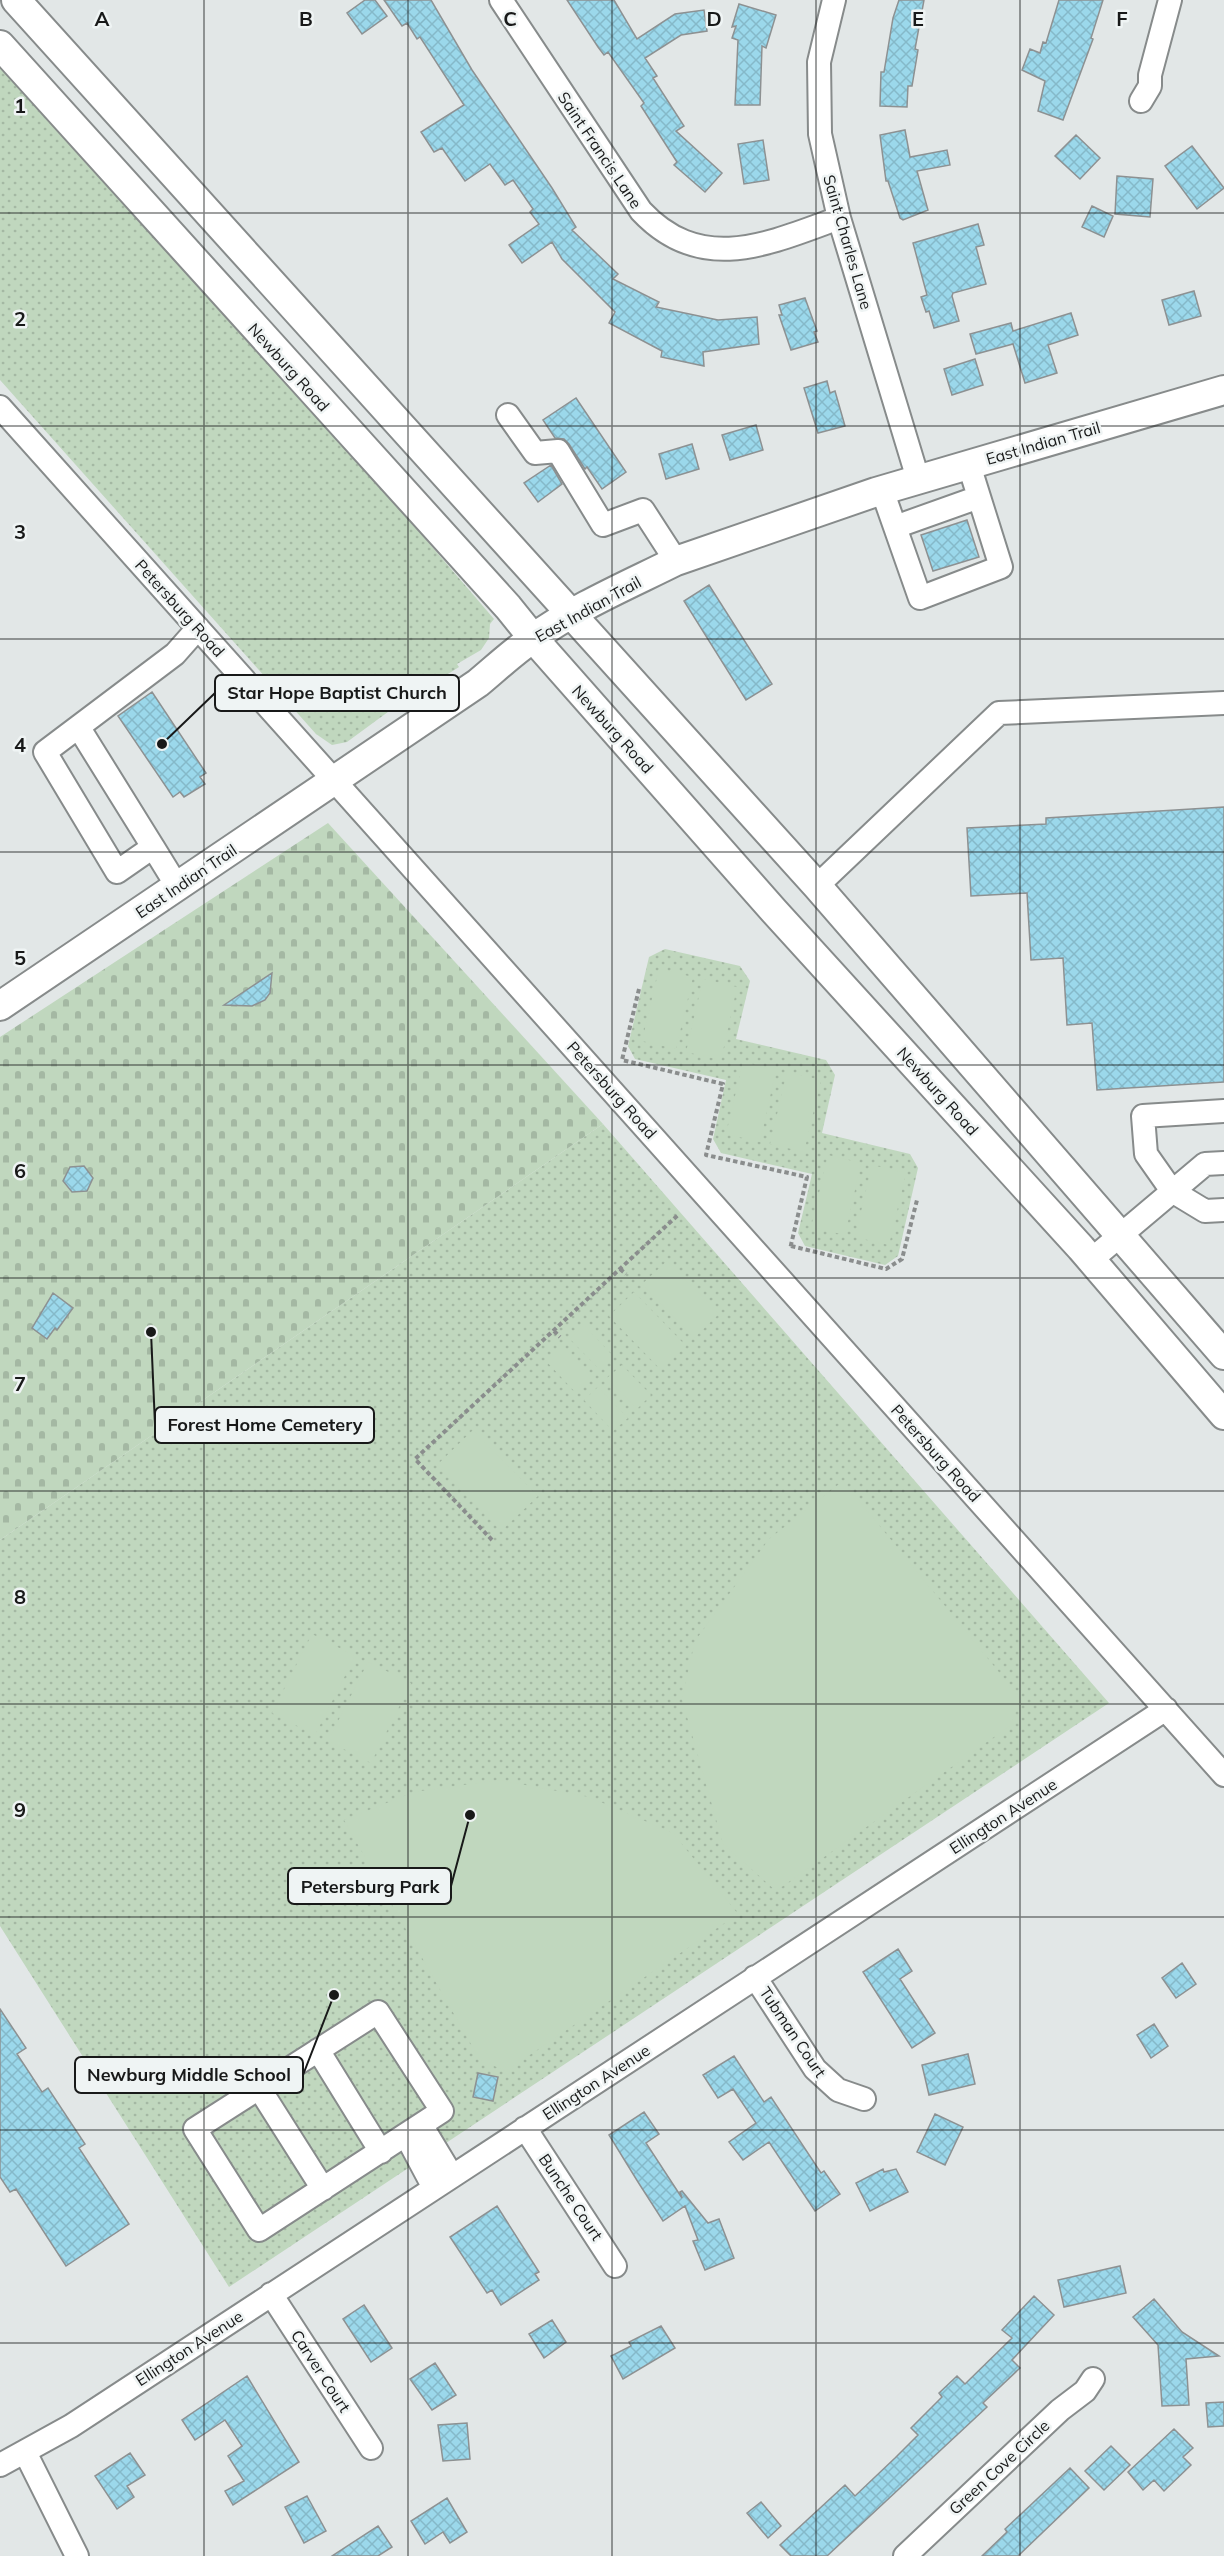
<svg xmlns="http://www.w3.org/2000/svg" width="1224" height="2556" font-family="Mulish,sans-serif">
<defs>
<pattern id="grass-dots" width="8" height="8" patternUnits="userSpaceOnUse" patternTransform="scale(1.5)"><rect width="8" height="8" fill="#c0d7be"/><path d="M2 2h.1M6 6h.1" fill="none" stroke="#a4b8a3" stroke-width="1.8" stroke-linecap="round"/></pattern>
<pattern id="cemetery-stones" width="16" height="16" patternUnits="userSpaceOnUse" patternTransform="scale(1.5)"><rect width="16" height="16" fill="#c0d7be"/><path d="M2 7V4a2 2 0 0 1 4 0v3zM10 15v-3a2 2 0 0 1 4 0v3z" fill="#a4b8a3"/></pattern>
<pattern id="building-cross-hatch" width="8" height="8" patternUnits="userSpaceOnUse" patternTransform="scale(1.5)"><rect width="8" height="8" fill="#9bd8eb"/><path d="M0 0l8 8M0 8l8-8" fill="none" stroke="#85b9c9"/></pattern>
</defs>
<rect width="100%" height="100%" fill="#e2e7e7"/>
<path fill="url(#grass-dots)" d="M0 63 391 499 494 619 490 624 489 638 481 650 457 664 459 667 429 686 426 684 347 742 332 745 316 734 0 380Z
M665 949 740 966 750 981 736 1039 826 1060 835 1075 822 1133 910 1154 918 1168 898 1256 885 1265 805 1246 798 1233 812 1174 721 1153 713 1139 726 1080 635 1059 628 1046 649 957Z
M603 1124 1109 1703 229 2287 0 1926V1540Z"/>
<path fill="url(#cemetery-stones)" d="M328 823 603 1124 0 1540V1037Z"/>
<path fill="#c0d7be" d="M659 969 693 977 676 1049 642 1041Z
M703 979 737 987 721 1060 686 1052Z
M743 1062 776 1070 760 1142 726 1134Z
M787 1072 821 1080 804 1152 770 1144Z
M828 1155 861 1163 845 1235 811 1227Z
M872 1165 906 1173 889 1245 855 1237Z
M667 1261 719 1314 694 1338 642 1284Z
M634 1292 686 1346 661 1370 609 1316Z
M584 1325 613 1356 599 1369 570 1339Z
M560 1348 590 1378 575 1392 546 1361Z
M622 1365 651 1395 637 1409 607 1378Z
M598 1387 628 1418 613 1431 584 1400Z
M473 1430 538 1496 501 1531 437 1465Z
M843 1481 1020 1698 1011 1725 776 1891 723 1844 682 1699 695 1641 769 1539Z
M312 1634 355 1656 315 1735 272 1713Z
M368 1662 411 1683 371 1763 328 1741Z
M499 1780 589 1797 673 1833 738 1914 506 2071 480 2060 344 1820 414 1792Z"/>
<path fill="url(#building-cross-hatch)" stroke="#8d9192" stroke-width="1.5" d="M365 0H375L387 16 362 34 347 13Z
M384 0H431L472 70 552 188 576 227 572 230 618 274 613 279 659 302 656 307 718 320 757 317 759 344 703 352 704 366 661 357 662 351 609 323 615 312 562 259 552 242 522 263 509 245 539 224 530 212 533 209 513 180 505 185 490 164 465 181 442 148 434 152 421 132 464 105 420 37 417 39 407 23 402 26Z
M567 0H614L637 39 675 14 704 10 707 31 681 35 645 58 657 76 653 78 684 126 676 131 722 173 705 192 674 165 677 162 641 106 644 103 608 52 604 55 598 47Z
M899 0H924L915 49 918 50 912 86H908L907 107 880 106 881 72H884L893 18Z
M1059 0H1103L1091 38 1093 39 1063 120 1038 111 1045 81 1022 70 1030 49 1040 53 1043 42 1046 43Z
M739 4 776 15 766 48 762 46 760 105H735L738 40 732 38 736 26 732 27Z
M905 130 910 157 947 150 950 165 917 171 928 210 903 220 900 218 888 181H886L880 135Z
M1076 135 1100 158 1080 179 1055 156Z
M763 140 769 180 744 184 738 144Z
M1192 146 1224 188 1197 209 1165 166Z
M1117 176 1153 179 1150 217 1115 214Z
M1092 206 1113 216 1104 237 1082 227Z
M978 224 984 245 976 247 986 284 953 293 952 296 959 321 934 328 929 311 926 312 921 297 927 295 913 243Z
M1194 291 1201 316 1169 325 1162 300Z
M805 298 817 331 814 332 818 342 791 350 779 315H782L779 305Z
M1071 313 1078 335 1048 345 1057 373 1025 383 1013 344 976 354 970 334 1011 323 1013 331Z
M975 359 983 385 952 395 944 369Z
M827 381 830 393 835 391 845 426 818 433 804 388Z
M576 398 626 472 602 489 587 467 585 469 569 444 564 439 555 438 543 420Z
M756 425 763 450 730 460 722 435Z
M692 444 699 469 666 479 659 454Z
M551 465 562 484 538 502 524 483Z
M967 520 979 557 933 571 921 535Z
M709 585 772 684 746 700 684 601Z
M152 692 206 773 200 777 205 784 184 797 180 792 173 797 118 716Z
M1224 807V1082L1097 1090 1092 1023 1067 1025 1063 958 1031 960 1027 893 971 896 967 828 1046 824V818Z
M272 973 270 993 265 1000 252 1006 224 1005Z
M84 1166 93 1178 87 1191 72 1192 63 1181 70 1167Z
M53 1293 73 1308 57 1330 55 1328 47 1339 32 1328Z
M898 1949 912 1971 900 1979 935 2033 912 2048 863 1972Z
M1182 1963 1196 1984 1176 1998 1162 1978Z
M0 2009 26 2048 17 2054 42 2092 48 2088 85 2144 79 2148 129 2224 66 2266 16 2189 10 2192 0 2177Z
M1154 2024 1168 2046 1151 2058 1137 2035Z
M968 2054 975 2084 929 2095 922 2065Z
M734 2056 764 2102 771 2097 821 2173 824 2171 840 2194 815 2211 769 2142 743 2160 729 2142 756 2123 733 2089 718 2098 703 2075Z
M478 2073 498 2077 493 2101 473 2097Z
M644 2112 659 2134 646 2143 682 2198 680 2192 682 2191 708 2223 719 2219 734 2258 705 2270 693 2241 698 2240 685 2206 663 2221 638 2182 609 2135Z
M935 2114 963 2127 945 2165 917 2152Z
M883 2169 884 2172 896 2169 908 2192 870 2211 856 2183Z
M497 2206 539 2272 535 2274 539 2280 501 2305 492 2290 487 2293 450 2237Z
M1120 2266 1126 2293 1064 2307 1058 2280Z
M1034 2296 1054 2315 1012 2360 1020 2368 983 2403 987 2407 827 2556H791L780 2545 845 2485 855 2496 895 2458 918 2435 911 2428 942 2397 939 2393 957 2376 965 2384 1012 2338 1002 2330Z
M1154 2299 1182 2332 1219 2356 1186 2359 1189 2405 1162 2406 1158 2345 1133 2317Z
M364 2305 392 2348 371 2362 343 2319Z
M552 2320 566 2342 544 2358 529 2334Z
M661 2326 675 2348 623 2379 611 2356 631 2346 629 2342Z
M435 2363 456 2395 432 2410 410 2379Z
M247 2376 299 2462 233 2505 225 2491 244 2481 228 2456 242 2446 225 2420 195 2440 182 2420Z
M1224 2402V2426L1208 2427 1206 2403Z
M467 2423 470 2459 443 2461 438 2425Z
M1174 2429 1193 2448 1183 2457 1191 2465 1164 2491 1154 2480 1143 2490 1128 2472Z
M1111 2446 1130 2465 1104 2490 1085 2471Z
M130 2453 145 2475 127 2486 134 2497 117 2509 95 2476Z
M1070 2468 1089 2488 1018 2556H982L1007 2532 1005 2529Z
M307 2496 326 2531 304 2543 285 2507Z
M447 2498 467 2532 450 2543 443 2532 425 2544 411 2521Z
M761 2502 781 2526 768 2538 747 2513Z
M378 2526 392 2547 378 2556H332Z"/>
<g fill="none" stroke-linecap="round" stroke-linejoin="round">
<g stroke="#878b8b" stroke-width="26">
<path id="minor" d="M501 0 641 211C701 275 768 244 839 218
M834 0 819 62 820 134 839 218 918 479
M1141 101 1150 86V75L1170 0
M0 407 1224 1775
M508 415 535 453 558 451 603 525 643 510 676 561
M882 490 920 598 1001 567 969 465
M895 527 979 497
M79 728 153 847 117 872 45 752 175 654 198 628
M153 847 177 886
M817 886 999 713 1224 703
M1224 1111 1143 1116 1146 1154 1172 1191 1205 1211 1224 1210
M1091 1260 1205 1164 1224 1163
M755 1977 815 2069 838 2090 864 2099
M378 2012 442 2111 259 2230 195 2129Z
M318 2050 381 2152
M259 2088 323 2189
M525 2128 615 2266
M434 2188 410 2143 414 2131 426 2133 452 2176
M271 2294 371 2448
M25 2452 77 2556
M0 2465 71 2426 1166 1709
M905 2556 1060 2410 1085 2391 1093 2379"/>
</g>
<g stroke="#878b8b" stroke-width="32">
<path id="major" d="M16 0 817 886 1224 1355
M0 45 508 607 533 638 774 911 1081 1248 1224 1415
M0 1006 478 683C496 668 513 652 532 639 576 607 628 585 676 561L876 492 1224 390"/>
</g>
<path stroke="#8a8d8d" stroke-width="4" stroke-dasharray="4.5 3" stroke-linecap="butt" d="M639 989 622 1060 723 1084 706 1155 807 1177 790 1249
M791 1246 886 1269 902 1259 917 1200
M620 1269 626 1274
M554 1331 560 1337
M492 1540 415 1459 678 1215"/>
<use href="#minor" stroke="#fff" stroke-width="22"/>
<use href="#major" stroke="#fff" stroke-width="28"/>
</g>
<path fill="none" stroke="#181919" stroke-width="1.5" stroke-opacity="0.55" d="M204 0V2556M408 0V2556M612 0V2556M816 0V2556M1020 0V2556M0 213H1224M0 426H1224M0 639H1224M0 852H1224M0 1065H1224M0 1278H1224M0 1491H1224M0 1704H1224M0 1917H1224M0 2130H1224M0 2343H1224"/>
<g text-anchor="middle" stroke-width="5" stroke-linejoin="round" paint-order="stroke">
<g font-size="16" fill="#181919" stroke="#eff4f4">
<text transform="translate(600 150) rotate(56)" y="6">Saint Francis Lane</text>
<text transform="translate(848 242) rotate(74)" y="6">Saint Charles Lane</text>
<text transform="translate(289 367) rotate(48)" y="6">Newburg Road</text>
<text transform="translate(1043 443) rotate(-16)" y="6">East Indian Trail</text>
<text transform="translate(180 608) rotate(48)" y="6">Petersburg Road</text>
<text transform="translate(588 609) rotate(-29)" y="6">East Indian Trail</text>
<text transform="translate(613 729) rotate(48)" y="6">Newburg Road</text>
<text transform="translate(186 881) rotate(-34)" y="6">East Indian Trail</text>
<text transform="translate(612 1090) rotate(48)" y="6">Petersburg Road</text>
<text transform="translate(938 1091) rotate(48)" y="6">Newburg Road</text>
<text transform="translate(936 1453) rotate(48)" y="6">Petersburg Road</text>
<text transform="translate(1003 1816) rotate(-33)" y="6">Ellington Avenue</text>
<text transform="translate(793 2032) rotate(56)" y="6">Tubman Court</text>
<text transform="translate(596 2082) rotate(-33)" y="6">Ellington Avenue</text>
<text transform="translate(571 2197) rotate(56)" y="6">Bunche Court</text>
<text transform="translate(189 2348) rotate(-33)" y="6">Ellington Avenue</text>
<text transform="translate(321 2371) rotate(57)" y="6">Carver Court</text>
<text transform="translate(999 2467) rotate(-43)" y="6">Green Cove Circle</text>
</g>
</g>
<g font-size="20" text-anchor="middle" font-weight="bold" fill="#181919" stroke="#eff4f4" stroke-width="5" stroke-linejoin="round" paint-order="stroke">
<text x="102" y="26">A</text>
<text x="306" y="26">B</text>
<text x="510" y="26">C</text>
<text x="714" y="26">D</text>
<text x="918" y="26">E</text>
<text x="1122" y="26">F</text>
<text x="20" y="113">1</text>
<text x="20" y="326">2</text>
<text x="20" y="539">3</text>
<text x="20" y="752">4</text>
<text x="20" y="965">5</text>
<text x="20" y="1178">6</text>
<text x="20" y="1391">7</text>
<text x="20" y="1604">8</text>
<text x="20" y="1817">9</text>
</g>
<path fill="none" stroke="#181919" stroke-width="2" d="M162 744L215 693M151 1332L155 1425M470 1815L451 1886M334 1995L303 2075"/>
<g fill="#181919" stroke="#eff4f4" stroke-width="2">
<circle cx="162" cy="744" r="6"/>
<circle cx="151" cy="1332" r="6"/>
<circle cx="470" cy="1815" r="6"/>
<circle cx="334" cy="1995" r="6"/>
</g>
<g fill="#eff4f4" stroke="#181919" stroke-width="2">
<rect x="215" y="675" width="244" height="36" rx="6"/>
<rect x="155" y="1407" width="219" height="36" rx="6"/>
<rect x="288" y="1868" width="163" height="36" rx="6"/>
<rect x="75" y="2057" width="228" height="36" rx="6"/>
</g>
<g font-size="18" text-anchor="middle" font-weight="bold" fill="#181919">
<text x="337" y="699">Star Hope Baptist Church</text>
<text x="265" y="1431">Forest Home Cemetery</text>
<text x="370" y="1893">Petersburg Park</text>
<text x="189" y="2081">Newburg Middle School</text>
</g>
</svg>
